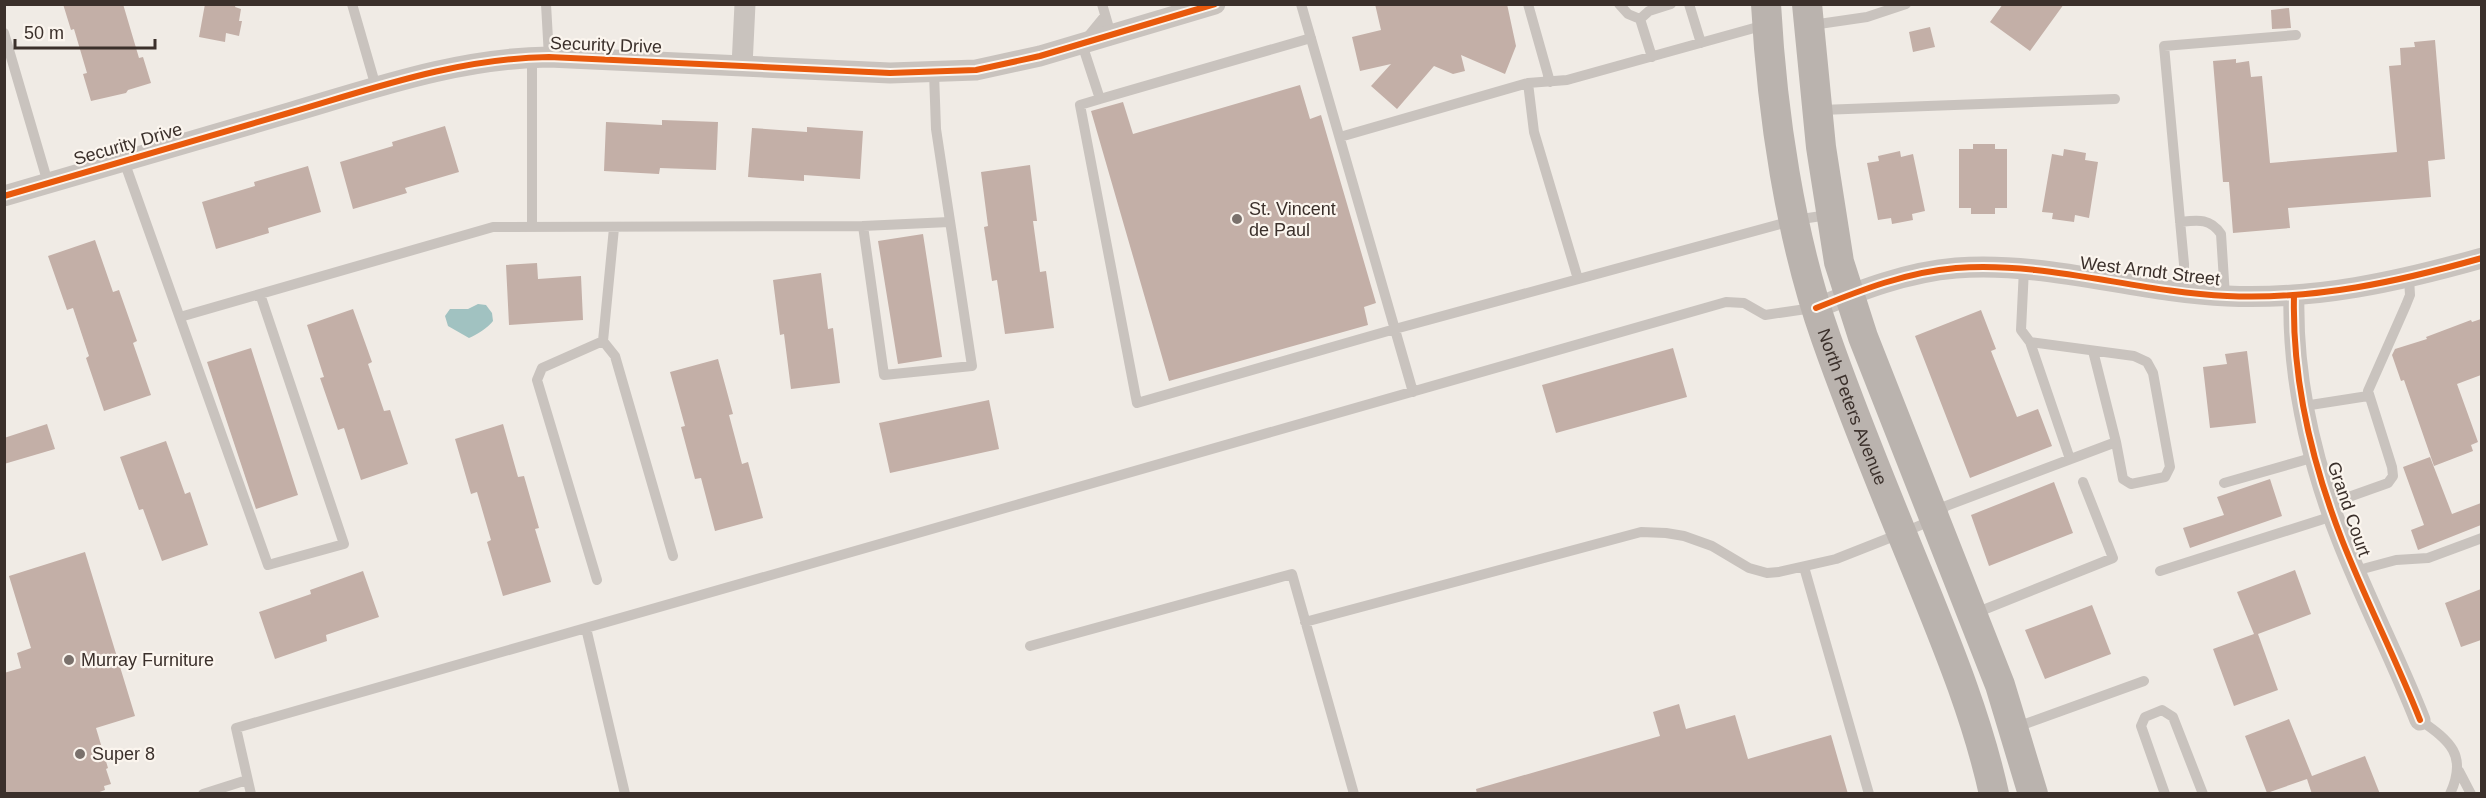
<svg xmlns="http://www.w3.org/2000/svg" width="2486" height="798" font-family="Arial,sans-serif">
<rect width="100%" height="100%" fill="#f0ebe5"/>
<path fill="#a1c2c1" d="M478 304 486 305 492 313 493 321C489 327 476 335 469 338L448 326 445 316 450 309H468Z"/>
<path fill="#c3afa7" d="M63 4H123L139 58 143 57 151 83 128 90 126 93 91 101 83 74 87 73 74 29 71 30Z
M205 4H236L235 7 241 9 239 21H242L239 36 226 33 225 42 199 37Z
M1375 4H1507L1516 46 1505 74 1461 55 1465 71 1453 74 1434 66 1397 109 1371 86 1391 64 1360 71 1352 37 1381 30Z
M2003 4H2064L2030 51 1990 22Z
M2289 8 2291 28 2272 29 2271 10Z
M1930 27 1935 47 1913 52 1909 32Z
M2435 40 2445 159 2428 161 2431 197 2288 208 2290 228 2233 233 2229 182H2223L2213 61 2236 59V63L2249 61 2251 77 2262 76 2270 163 2397 152 2389 66 2401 65 2400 48 2415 47 2414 42Z
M1300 85 1310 119 1321 115 1376 303 1364 307 1368 325 1169 381 1091 111 1123 102 1133 134Z
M662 120 718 122 716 170 660 168 659 174 604 171 606 122 662 125Z
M445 126 459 172 405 188 407 193 353 209 340 162 393 146 392 142Z
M807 127 863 131 860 179 804 175V181L748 177 752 128 807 132Z
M1973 144H1995V149H2007V208H1995V214H1971V208H1959V149H1973Z
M2064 149 2086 153 2085 160 2098 162 2089 218 2075 215 2074 222 2052 219 2053 213 2042 212 2052 154 2063 156Z
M1900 151 1901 157 1913 154 1925 211 1912 214 1913 220 1892 224 1891 218 1878 220 1867 163 1879 161 1878 156Z
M1030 165 1037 221H1033L1040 272 1046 271 1054 328 1005 334 997 280 992 281 984 227 988 226 981 172Z
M308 166 321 212 268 228 269 233 216 249 202 202 255 186 254 182Z
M923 234 942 357 898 364 878 241Z
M95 240 113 292 119 290 137 341 133 343 151 395 104 411 86 358 89 356 73 308 67 310 48 256Z
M537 263 538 279 581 276 583 320 509 325 506 265Z
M821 273 828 329 833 328 840 383 791 389 784 334 780 335 773 280Z
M353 309 372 362 368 364 384 411 390 410 408 464 361 480 344 428 338 430 320 378 324 377 307 325Z
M1981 310 1996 349 1991 351 2017 417 2038 409 2052 446 1970 478 1915 336Z
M2481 319V375L2457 384 2478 442 2471 445 2473 451 2434 466 2404 380 2401 381 2392 355 2395 349 2427 339 2426 337 2471 320 2472 322Z
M251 348 298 495 256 509 207 362Z
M1673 348 1687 397 1556 433 1542 385Z
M2247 351 2256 423 2210 428 2203 367 2227 364 2225 354Z
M718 359 733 414 729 415 742 464 748 462 763 518 715 531 701 478 695 479 681 427 685 426 670 372Z
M989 400 999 449 890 473 879 423Z
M47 424 55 449 4 464V438Z
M503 424 518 477 524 476 539 528 535 529 551 582 503 596 487 542 491 540 477 492 471 494 455 439Z
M166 441 185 494 190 492 208 545 162 561 143 509 139 510 120 457Z
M2430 457 2452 514 2481 503V525L2418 550 2411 530 2424 525 2403 467Z
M2270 479 2282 516 2190 548 2183 528 2224 515 2217 497Z
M2054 482 2073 533 1989 566 1971 515Z
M85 552 135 716 96 728 108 768 106 769 111 784 104 786 105 790 94 794H4V673L21 668 17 653 31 648 9 576Z
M2295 570 2311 614 2258 634 2278 690 2234 706 2213 649 2254 634 2237 592Z
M363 571 379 617 326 635 327 641 275 659 259 612 311 594 310 590Z
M2481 589V640L2461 647 2445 603Z
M2092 605 2111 654 2045 679 2025 630Z
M1679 704 1686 729 1735 715 1748 759 1831 735 1848 794H1477L1476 789 1660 736 1653 712Z
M2289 719 2312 776 2365 756 2380 794H2312L2307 779 2267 793 2245 736Z"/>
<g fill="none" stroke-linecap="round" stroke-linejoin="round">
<path stroke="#c9c3be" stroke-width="10" d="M352 4 376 87
M546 4 549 57
M1102 4 1111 35
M1301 4 1413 392
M1528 4 1550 82
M1619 4 1628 14 1640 19 1652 57
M1689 4 1701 43
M1105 16 1082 44 1100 99 1080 105 1137 403 1395 329 1795 220 1828 215
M1640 19 1649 11 1671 4
M1812 25 1867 17 1906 4
M4 33 48 183
M532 58V227
M1528 83 1534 132 1578 279
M1100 99 1311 38
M1821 110 2115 99
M1340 137 1528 83 1567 80 1765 25
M124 161 268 565 344 544 260 294
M2180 222C2198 220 2210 218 2221 234L2225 296
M863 226 884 375 972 366 936 129 934 73
M2184 293V264L2164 46 2296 35
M180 317 493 227 863 226 949 222
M603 341 614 228
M2030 342 2070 459
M2093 351 2116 442
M2304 406 2368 396
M2224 483 2315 457
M2329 504 2388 483 2393 476 2392 467 2368 391 2406 305 2410 295 2409 278
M1804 567 1869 794
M2160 571 2333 516
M2355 571 2396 560 2428 558 2482 538
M597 580 537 380 542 368 603 341 615 356 673 556
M1973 614 2113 558 2083 482
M1305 622 1641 532 1666 533 1684 536 1712 546 1749 568 1767 573 1779 572 1836 559 1902 533 1935 519 1946 506 2116 442 2123 479 2131 484 2165 477 2170 467 2153 373 2147 362 2134 356 2030 342 2021 330 2024 269
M586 628 625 794
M1030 646 1292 574 1354 794
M2420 720C2450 741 2468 755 2450 794
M2014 728 2144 681
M2459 771 2471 794
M203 794 247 780
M251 794 236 728 1726 302 1744 303 1765 315 1813 308
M2165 794 2141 726 2145 717 2162 710 2173 717 2203 794"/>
<path stroke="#c9c3be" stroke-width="21" d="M742 66 745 4
M4 196C100 168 196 140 292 112 377 87 460 58 549 57L890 73 976 70 1040 56 1215 4
M2294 296C2292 379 2312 463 2342 540 2366 601 2396 659 2420 720
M1816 308C1861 290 1907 272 1956 268 2047 261 2136 292 2227 296 2315 300 2397 282 2482 258"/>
<g stroke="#bab3ae" stroke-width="30">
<path id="s1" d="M1766 4C1772 113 1790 236 1826 338 1855 421 1889 502 1922 583 1950 652 1978 721 1994 794"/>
<path d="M1807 4 1821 147 1839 262 1863 337 2000 685 2033 794"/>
</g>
<g stroke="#fbf5ee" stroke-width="10">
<path id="cycleway" d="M4 196C100 168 196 140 292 112 377 87 460 58 549 57L890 73 976 70 1040 56 1215 4
M2294 296C2292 379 2312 463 2342 540 2366 601 2396 659 2420 720
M1816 308C1861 290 1907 272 1956 268 2047 261 2136 292 2227 296 2315 300 2397 282 2482 258"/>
</g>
<use href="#cycleway" stroke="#e8590c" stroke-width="6"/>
</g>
<g fill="#7a716c" stroke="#fbf5ee" stroke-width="2">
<circle cx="1237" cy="219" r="6"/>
<circle cx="69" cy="660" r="6"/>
<circle cx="80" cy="754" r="6"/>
</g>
<g text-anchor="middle" stroke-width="4.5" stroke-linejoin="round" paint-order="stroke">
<g font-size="18" fill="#3b302b" stroke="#fbf5ee">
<text transform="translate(606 45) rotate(2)" y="6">Security Drive</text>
<text transform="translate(128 144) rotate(-16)" y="6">Security Drive</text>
<text transform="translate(2150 271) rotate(7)" y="6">West Arndt Street</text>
<text dy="6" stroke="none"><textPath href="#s1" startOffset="414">North Peters Avenue</textPath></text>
<text transform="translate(2349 509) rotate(71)" y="6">Grand Court</text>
</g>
<g font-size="18" fill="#3b302b" stroke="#fbf5ee" text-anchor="start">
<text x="1249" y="215">St. Vincent<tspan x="1249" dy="21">de Paul</tspan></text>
<text x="81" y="666">Murray Furniture</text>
<text x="92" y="760">Super 8</text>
</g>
</g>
<rect width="2486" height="798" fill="none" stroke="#3b302b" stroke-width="12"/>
<path d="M15 39v9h140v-9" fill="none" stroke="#3b302b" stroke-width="3"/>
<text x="24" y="39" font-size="18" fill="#3b302b" stroke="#fbf5ee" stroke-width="4.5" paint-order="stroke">50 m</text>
</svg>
